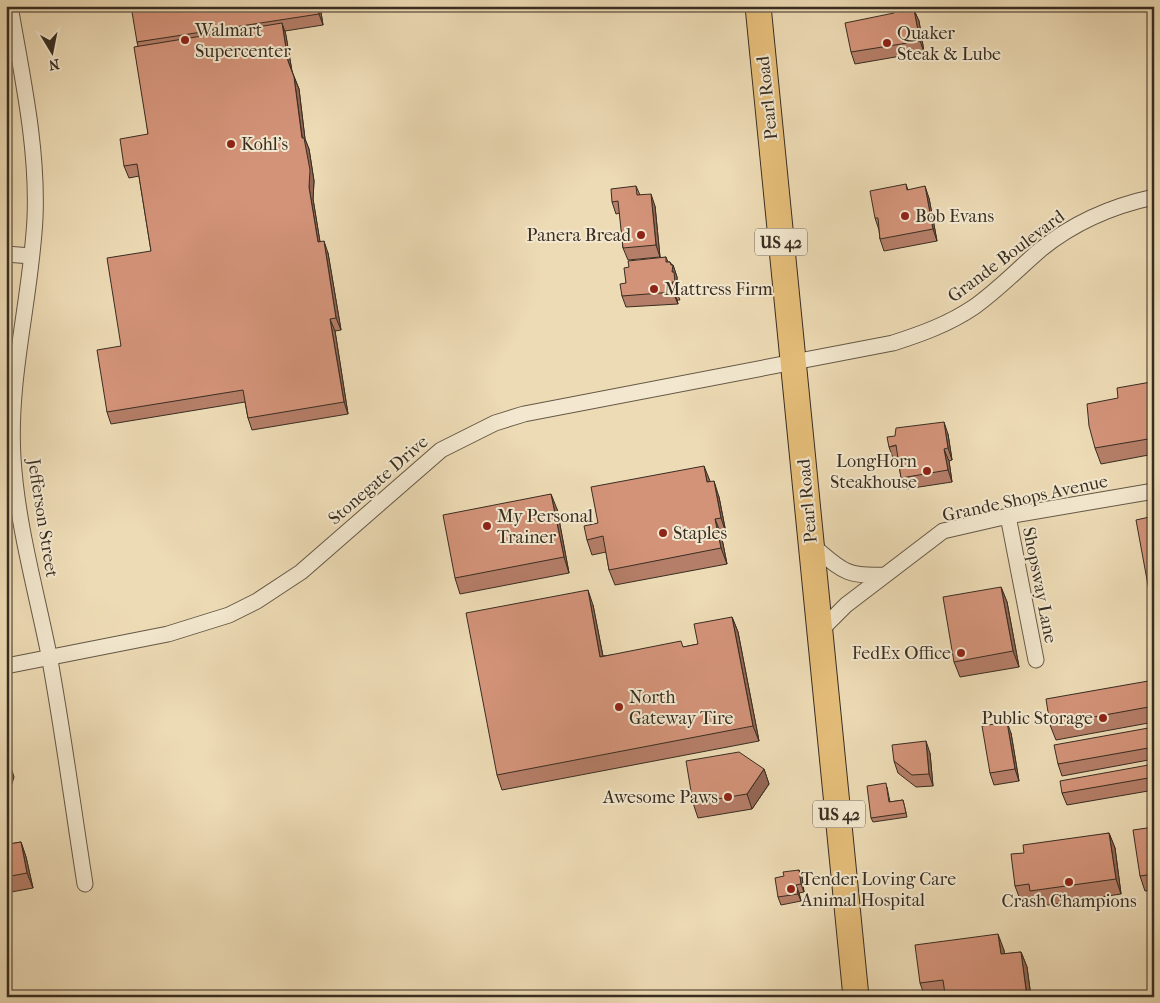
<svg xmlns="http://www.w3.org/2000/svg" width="1160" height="1003" font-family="'IM FELL French Canon',serif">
<rect width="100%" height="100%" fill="#eddbb5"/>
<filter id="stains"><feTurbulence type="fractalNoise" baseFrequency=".004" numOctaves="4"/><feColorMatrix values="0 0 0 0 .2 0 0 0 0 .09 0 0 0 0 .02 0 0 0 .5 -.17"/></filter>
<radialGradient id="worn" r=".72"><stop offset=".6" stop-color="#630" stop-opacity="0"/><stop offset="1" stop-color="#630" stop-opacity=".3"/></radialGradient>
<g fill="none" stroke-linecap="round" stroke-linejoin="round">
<g stroke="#655846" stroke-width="17">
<path id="street" d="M10 6C22 76 38 147 35 218 31 299 8 377 13 458 17 524 36 590 49 655 63 731 73 808 85 884
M6 254 31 256
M1008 516 1036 660
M812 545C841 569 844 577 884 575
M819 632 846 605 943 531 1008 516 1154 491
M6 666 168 634 229 615 257 601 301 572 441 450 495 423 524 414 893 343C921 334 949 324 974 307 998 290 1018 269 1040 250 1073 223 1112 206 1154 197"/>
</g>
<g stroke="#382d21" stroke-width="27">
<path id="primary" d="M758 6 856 997"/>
</g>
<use href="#street" stroke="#f3e8cf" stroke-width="15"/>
<use href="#primary" stroke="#e6be7a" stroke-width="25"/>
</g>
<path fill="#b57e68" stroke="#382d21" d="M91 6H119L93 10Z
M320 6 323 25 285 31 292 71 299 89 305 139 309 149 314 181 313 199 320 242 328 253 341 330 335 331 348 414 252 430 248 418 245 402 111 424 107 412 121 346 151 251 139 176 129 178 124 166 148 134 138 46 137 42Z
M1014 6H1025L1015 8Z
M914 10 919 21 924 52 855 64 851 52 901 12Z
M906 184 908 190 929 198 937 241 884 251 880 239 879 230 875 218Z
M636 186 640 195 655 206 660 257 628 260 623 248 620 213 616 214 612 202Z
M666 257 668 262H670L672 265H673L677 277V280L678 284 679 293H677L680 300H677L678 304 626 307 622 296 626 283 629 267Z
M1151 382 1154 390V454L1101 464 1095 448 1118 398Z
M948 434 952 460 949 461 952 482 906 489 901 478 898 457 893 458 889 447Z
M710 482 719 497 726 533 721 534 727 564 615 585 609 570 606 552 592 555 587 540 598 523Z
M557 509 569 573 460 594 455 578Z
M1001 587 1007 602 1019 667 960 677 954 662Z
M593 605 603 656 684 647 698 644 732 617 738 632 759 741 502 790 497 775Z
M1154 680V722L1056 740 1050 725Z
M1154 727V759L1062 776 1058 764Z
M1011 733 1019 781 994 785 990 773Z
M930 753 933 786 916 787 898 773 894 761Z
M1154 764V790L1067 805 1062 793Z
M764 769 769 784 752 809 698 818 693 803Z
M887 787 890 802 903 800 907 817 873 822 871 818Z
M1154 827V890L1145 891 1140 876Z
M1109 833 1115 848 1121 894 1035 907 1033 900 1021 902 1015 886 1024 853Z
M6 838 10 844 21 842 26 857 33 888 6 893Z
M799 870 802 877 804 892 799 893 801 901 781 905 778 897 784 876Z
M1004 950V954L1021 952 1027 967 1031 997H946V996L925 997 920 983Z"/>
<path fill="#946755" stroke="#382d21" d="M318 6H320L323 25 319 14Z
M914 10 919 21 924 52 920 41Z
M282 23 286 35 292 72 288 61Z
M294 77 299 89 305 139 309 149 314 181 313 199 322 254 318 242 309 187Z
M925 186 929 198 937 241 933 229Z
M651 194 655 206 660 257 656 245Z
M324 241 328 253 341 330 336 318Z
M670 262 672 267 673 265 677 277V280L678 284 679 293 672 272Z
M673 289 677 300 678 304 673 292Z
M330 319 335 331 348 414 344 402Z
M944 422 948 434 952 460 948 448Z
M944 449 949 461 952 482 948 470Z
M704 466 710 481 713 498 707 482Z
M714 481 719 497 726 533 721 518Z
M551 494 557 509 569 573 564 557Z
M715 519 721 534 727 564 721 548Z
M1001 587 1007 602 1019 667 1013 651Z
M588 590 593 605 606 672 600 657Z
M732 617 738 632 759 741 753 726Z
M1007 722 1011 733 1019 781 1015 769Z
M926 741 930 753 933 786 929 774Z
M9 761 14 777 6 803V769Z
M764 769 769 784 752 809 747 794Z
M1109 833 1115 848 1121 894 1116 879Z
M21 842 26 857 33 888 27 873Z
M799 870 802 877 804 892 801 884Z
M796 885 799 893 801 901 798 894Z
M998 934 1004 950 1006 970 1001 954Z
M1021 952 1027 967 1031 997H1027Z"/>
<path fill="#d39379" stroke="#382d21" d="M131 6H318L319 14 137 42Z
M900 9 901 12 914 10 920 41 851 52 845 23 894 13V10Z
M282 23 288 61 294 77 302 138H304L310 170 309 187 318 242 324 241 336 318 330 319 344 402 248 418 243 390 107 412 97 350 121 346 107 258 151 251 137 164 124 166 120 139 148 134 134 47Z
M906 184 907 190 925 186 933 229 880 239 878 218H875L870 191Z
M636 186 637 195 651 194 656 245 623 248 618 201 612 202 611 189Z
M666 257V262H670L671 265H673L672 272H674L675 282H672L675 288 673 289V292L622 296 620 284 626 283 624 268 629 267 628 261Z
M1151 382 1153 391H1154V438L1095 448 1089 426 1087 404 1118 398 1117 388Z
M944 422 948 448 944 449 948 470 901 478 896 445 889 447 887 437 895 436 896 428Z
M704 466 707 482 714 481 721 518 715 519 721 548 609 570 603 536 587 540 584 526 598 523 591 487Z
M551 494 564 557 455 578 443 515Z
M1154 516V607H1152L1136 520Z
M1001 587 1013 651 954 662 943 597Z
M588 590 600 657 681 641 683 647 698 644 694 624 732 617 753 726 497 775 466 613Z
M1154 680V706L1050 725 1046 699Z
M1007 722 1015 769 990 773 982 726Z
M1154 727V747L1058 764 1054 745Z
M926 741 929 774 912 775 894 761 892 745Z
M739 752 764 769 747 794 693 803 686 761Z
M6 761H9L6 769Z
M1154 764V777L1062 793 1060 781Z
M886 783 889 802 903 800 906 813 871 818 867 786Z
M1154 827V874L1140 876 1133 830Z
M1109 833 1116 879 1030 891 1029 884 1015 886 1011 854 1024 853 1023 845Z
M8 837 9 844 21 842 27 873 6 877V838Z
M799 870 801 884 796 885 798 894 778 897 775 878 784 876 783 872Z
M998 934 1001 954 1021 952 1027 997H961L960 992 945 994 943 980 920 983 915 945Z"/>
<g fill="#8f2418" stroke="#f3e8cf" stroke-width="2">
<circle cx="185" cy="40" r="5"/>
<circle cx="887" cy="43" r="5"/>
<circle cx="231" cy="144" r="5"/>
<circle cx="905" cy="216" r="5"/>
<circle cx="641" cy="235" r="5"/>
<circle cx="654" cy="289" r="5"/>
<circle cx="927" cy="471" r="5"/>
<circle cx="487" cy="526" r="5"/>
<circle cx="663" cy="533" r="5"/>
<circle cx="961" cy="653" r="5"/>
<circle cx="619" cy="707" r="5"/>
<circle cx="1103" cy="718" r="5"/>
<circle cx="728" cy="797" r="5"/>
<circle cx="1069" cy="882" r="5"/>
<circle cx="791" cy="889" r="5"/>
</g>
<g text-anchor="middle" stroke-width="4" stroke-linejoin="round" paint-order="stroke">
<g fill="#f3e8cf" stroke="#706555" stroke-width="1">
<rect x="755" y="228.5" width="52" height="27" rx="4"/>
<rect x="813" y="800.5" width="52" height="27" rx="4"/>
</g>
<g font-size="16" font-weight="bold" fill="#382d21">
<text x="781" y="248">US 42</text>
<text x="839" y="820">US 42</text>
</g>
<g font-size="18" fill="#382d21" stroke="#f3e8cf" text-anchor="start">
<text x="195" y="36">Walmart<tspan x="195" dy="21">Supercenter</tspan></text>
<text x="897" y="39">Quaker<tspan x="897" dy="21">Steak &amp; Lube</tspan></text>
<text x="241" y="150">Kohl's</text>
<text x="915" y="222">Bob Evans</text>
<text x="631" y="241" text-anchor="end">Panera Bread</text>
<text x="664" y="295">Mattress Firm</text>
<text x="917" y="467" text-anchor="end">LongHorn<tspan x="917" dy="21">Steakhouse</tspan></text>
<text x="497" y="522">My Personal<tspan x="497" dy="21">Trainer</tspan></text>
<text x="673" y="539">Staples</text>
<text x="951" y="659" text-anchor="end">FedEx Office</text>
<text x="629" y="703">North<tspan x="629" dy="21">Gateway Tire</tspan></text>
<text x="1093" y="724" text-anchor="end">Public Storage</text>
<text x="718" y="803" text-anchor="end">Awesome Paws</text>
<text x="801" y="885">Tender Loving Care<tspan x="801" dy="21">Animal Hospital</tspan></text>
<text x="1069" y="907" text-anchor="middle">Crash Champions</text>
</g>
<g font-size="18" fill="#382d21" stroke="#f3e8cf">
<text transform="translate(767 98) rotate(-96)" y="6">Pearl Road</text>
<text transform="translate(1006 256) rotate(-37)" y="6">Grande Boulevard</text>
<text transform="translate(378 480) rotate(-41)" y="6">Stonegate Drive</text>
<text transform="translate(1025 498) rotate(-12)" y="6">Grande Shops Avenue</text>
<text transform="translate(807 501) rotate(-95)" y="6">Pearl Road</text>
<text transform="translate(43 518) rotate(81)" y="6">Jefferson Street</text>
<text transform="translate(1040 585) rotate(79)" y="6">Shopsway Lane</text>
</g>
</g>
<rect width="1160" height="1003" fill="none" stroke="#eddbb5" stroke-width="25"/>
<rect x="8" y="8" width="1145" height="988" fill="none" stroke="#382d21" stroke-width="2.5"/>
<rect x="12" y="12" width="1135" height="978" fill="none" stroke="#382d21"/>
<g transform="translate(52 52) rotate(170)" stroke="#f3e8cf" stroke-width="4" paint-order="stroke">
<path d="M0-4L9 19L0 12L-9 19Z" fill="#382d21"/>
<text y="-8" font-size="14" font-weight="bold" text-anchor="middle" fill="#382d21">N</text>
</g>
<rect width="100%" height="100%" filter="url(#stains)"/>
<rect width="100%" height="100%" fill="url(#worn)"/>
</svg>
